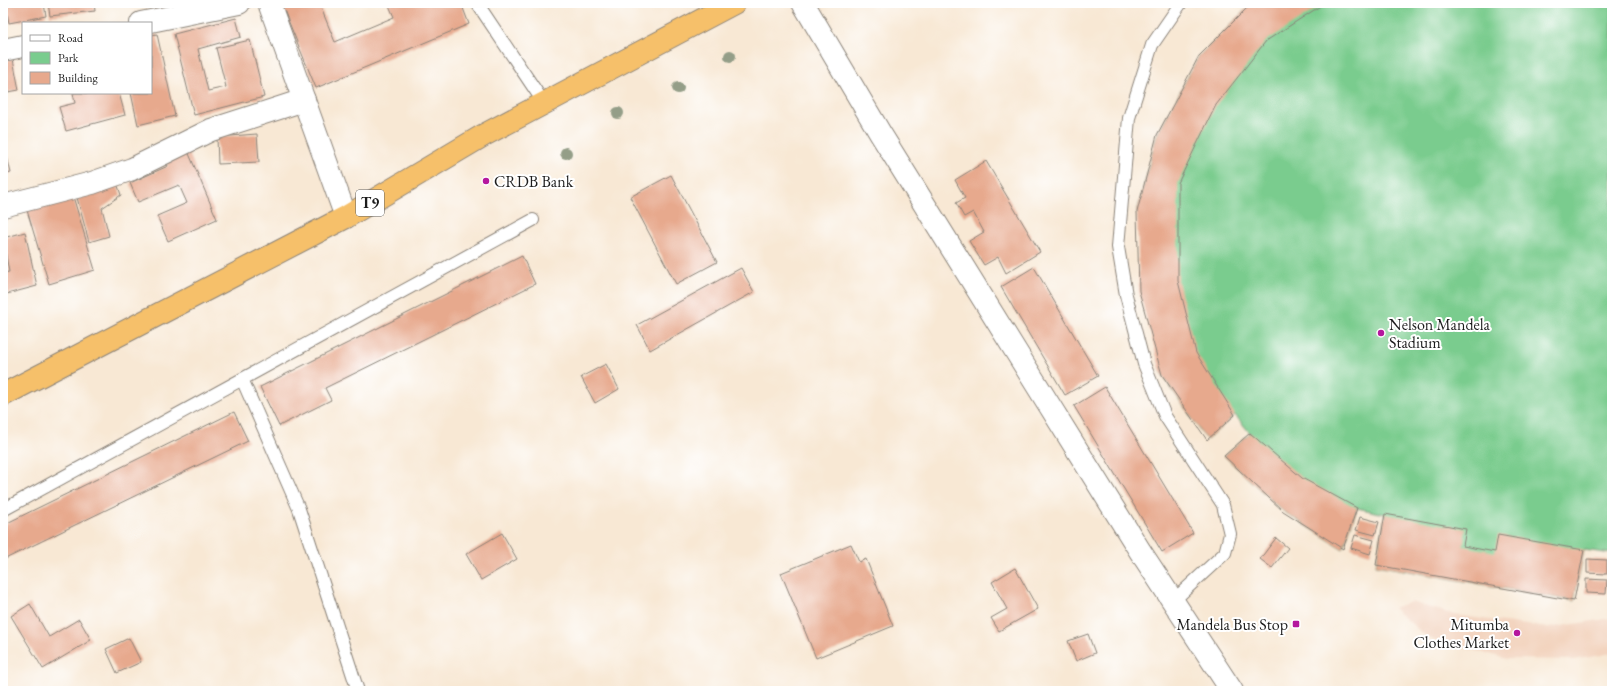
<svg xmlns="http://www.w3.org/2000/svg" width="1615" height="694" font-family="'EB Garamond',serif">
<rect width="100%" height="100%" fill="#fff"/>
<filter id="ink" filterUnits="userSpaceOnUse"><feTurbulence type="fractalNoise" baseFrequency=".025" numOctaves="2"/><feDisplacementMap in="SourceGraphic" scale="8" xChannelSelector="R" yChannelSelector="G"/><feConvolveMatrix kernelMatrix="1 2 1 2 8 2 1 2 1" color-interpolation-filters="sRGB"/></filter>
<filter id="wash" filterUnits="userSpaceOnUse"><feTurbulence type="fractalNoise" baseFrequency=".012" numOctaves="4" result="noise"/><feDisplacementMap in="SourceGraphic" scale="16" xChannelSelector="R" yChannelSelector="G"/><feGaussianBlur stdDeviation="0.9" result="paint"/><feColorMatrix in="noise" values="0 0 0 0 0 0 0 0 0 0 0 0 0 0 0 0 0 1.4 0 .05"/><feComposite in="paint" operator="in"/></filter>
<g filter="url(#wash)">
<rect width="100%" height="100%" fill="#f8e8d4"/>
<path fill="#f3d4bf" d="M1411 602 1455 615 1548 628 1612 618V653L1574 660 1507 659 1428 638 1393 608Z"/>
<path fill="#7acc8e" stroke="#4b7455" d="M1252 3H1612V554L1584 550 1574 601 1376 565 1385 514 1357 508 1343 549 1283 511 1224 456 1250 433 1235 415 1207 440 1162 375 1137 212 1157 135 1199 56Z"/>
<g id="blocks">
<path fill="#e7a98d" d="M5 3H44L46 16 9 23Z
M48 3H94L95 11 50 16Z
M281 3H319L335 42 394 17 388 3H461L469 24 316 88Z
M1252 3H1325L1266 41 1216 105 1178 183V281L1196 353 1235 415 1207 440 1162 375 1139 291 1137 212 1157 135 1199 56Z
M236 18 241 37 198 49 208 91 226 87 216 48 250 40 264 97 194 115 174 34Z
M157 34 175 116 138 125 131 93H151V35Z
M13 59 19 90 3 93V61Z
M73 93H119L125 115 66 131 59 107 75 103Z
M257 134 259 162 218 164 217 137Z
M187 149 217 219 168 241 157 216 187 203 179 185 138 202 130 183 168 166 165 159Z
M3 152H6L11 173 3 175Z
M986 161 1040 252 1006 273 998 257 984 265 969 241 984 232 973 212 964 217 956 203 965 198 955 180Z
M671 175 717 262 676 284 630 197Z
M117 183 121 195 102 208 109 236 89 242 76 194Z
M72 193 95 270 49 284 26 207Z
M25 232 37 286 3 295V273L9 272 3 238Z
M522 256 535 284 325 388 331 400 279 426 260 387Z
M1034 267 1098 376 1065 395 1001 287Z
M741 268 754 292 650 350 637 325Z
M606 364 619 389 595 403 581 377Z
M1105 387 1193 533 1162 552 1074 406Z
M234 412 248 441 3 560V525Z
M1250 433 1302 478 1357 508 1343 549 1283 511 1224 456Z
M1385 514 1466 529 1463 546 1495 552 1498 535 1584 550 1574 601 1376 565Z
M1360 517 1379 522 1375 535 1356 530Z
M502 533 517 559 481 580 466 554Z
M1355 535 1374 540 1370 554 1351 548Z
M1276 538 1288 548 1272 568 1260 559Z
M851 544 859 562 866 559 893 626 816 658 781 573Z
M1587 559 1607 560V574L1587 573Z
M1015 568 1038 609 999 631 991 618 1007 609 992 582Z
M1586 579 1607 580 1606 594 1586 593Z
M30 604 49 637 79 619 91 640 43 669 11 616Z
M1088 634 1095 653 1076 661 1068 641Z
M129 638 141 662 117 673 106 649Z"/>
</g>
</g>
<g filter="url(#ink)">
<use href="#blocks" fill-opacity="0" stroke="#8a8278" stroke-width="1"/>
<g fill="none" stroke-linecap="round" stroke-linejoin="round">
<g stroke="#8a8278" stroke-width="14">
<path id="service" d="M477 3 544 103
M242 379 299 509 358 691
M3 510 533 220
M1174 600 1225 553 1230 534 1223 505 1165 416 1144 364 1126 295 1118 247 1129 118 1152 45 1181 3"/>
</g>
<g stroke="#8a8278" stroke-width="24">
<path id="minor" d="M803 3 880 133 1140 551 1232 691
M141 23 239 3
M3 50 23 46
M3 206 92 183 132 169 211 130 304 100"/>
</g>
<g stroke="#8a8278" stroke-width="24">
<path id="tertiary" d="M269 3 346 217"/>
</g>
<g stroke="#8a8278" stroke-width="24">
<path id="trunk" d="M3 395 346 217 484 135 734 3"/>
</g>
<use href="#service" stroke="#fff" stroke-width="12"/>
<use href="#minor" stroke="#fff" stroke-width="22"/>
<use href="#tertiary" stroke="#fff" stroke-width="22"/>
<use href="#trunk" stroke="#f6c06b" stroke-width="22"/>
</g>
<g fill="#949e88">
<circle cx="730" cy="56" r="6"/>
<circle cx="678" cy="88" r="6"/>
<circle cx="618" cy="113" r="6"/>
<circle cx="566" cy="153" r="6"/>
</g>
</g>
<g fill="#b5179e" stroke="#fff" stroke-width="1.5">
<circle cx="486" cy="181" r="4"/>
<circle cx="1381" cy="333" r="4"/>
<rect x="1292" y="620" width="8" height="8" rx="2"/>
<circle cx="1517" cy="633" r="4"/>
</g>
<g text-anchor="middle" stroke-width="4" stroke-linejoin="round" paint-order="stroke">
<rect fill="#fff" stroke="#606060" stroke-width="1" x="356" y="190" width="28" height="26" rx="3"/>
<g font-size="15" font-weight="bold" fill="#1c1c1c">
<text x="370" y="208">T9</text>
</g>
<g font-size="16" fill="#1c1c1c" stroke="#fff" text-anchor="start">
<text x="494" y="187">CRDB Bank</text>
<text x="1389" y="330">Nelson Mandela<tspan x="1389" dy="18">Stadium</tspan></text>
<text x="1288" y="630" text-anchor="end">Mandela Bus Stop</text>
<text x="1509" y="630" text-anchor="end">Mitumba<tspan x="1509" dy="18">Clothes Market</tspan></text>
</g>
</g>
<rect width="1615" height="694" fill="none" stroke="#fff" stroke-width="16"/>
<rect x="22" y="22" width="130" height="72" fill="#ffffff" stroke="#a4a4a4"/>
<rect x="30" y="35" width="20" height="6" fill="#ffffff" stroke="#a4a4a4"/>
<text x="58" y="42" font-size="12" fill="#1c1c1c">Road</text>
<rect x="30" y="52" width="20" height="12" fill="#7acc8e" stroke="#a4a4a4"/>
<text x="58" y="62" font-size="12" fill="#1c1c1c">Park</text>
<rect x="30" y="72" width="20" height="12" fill="#e7a98d" stroke="#a4a4a4"/>
<text x="58" y="82" font-size="12" fill="#1c1c1c">Building</text>
</svg>
